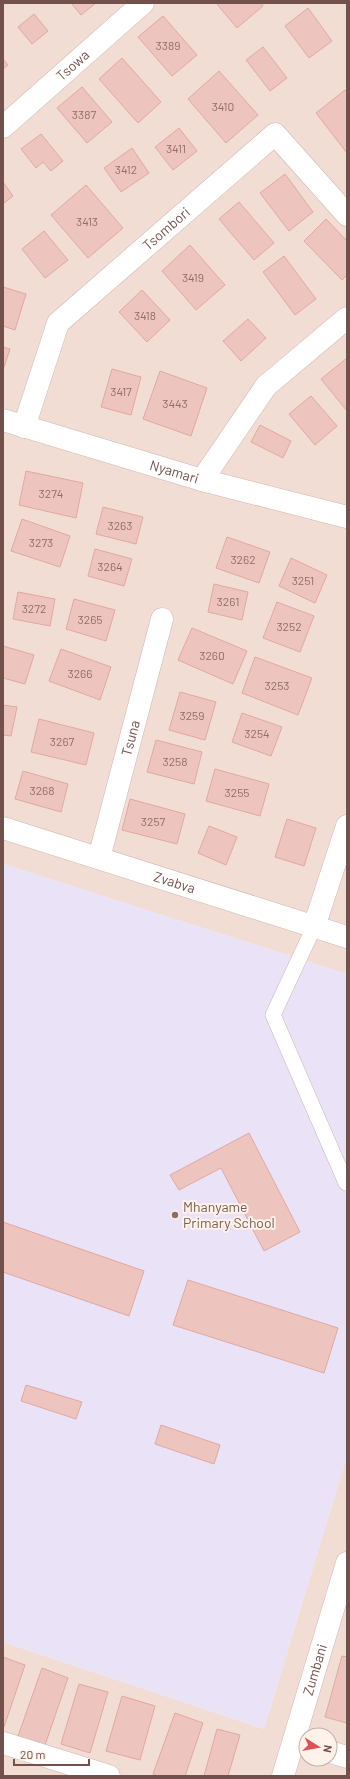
<svg xmlns="http://www.w3.org/2000/svg" width="350" height="1779" font-family="Barlow,sans-serif">
<rect width="100%" height="100%" fill="#fbede5"/>
<path fill="#f2ddd4" fill-rule="evenodd" d="M3 3H347V974L3 864Z
M347 1456V1776H3V1642L264 1729ZM306 1735H330V1759H306Z"/>
<path fill="#eae2f7" d="M3 864 347 974V1456L264 1729 3 1642Z"/>
<path fill="#eec5be" stroke="#e0a8a0" d="M71 3H96L81 15Z
M216 3H261L263 6 237 28Z
M308 8 332 41 309 58 285 26Z
M34 14 48 31 32 44 18 27Z
M163 16 197 55 172 76 138 37Z
M263 47 287 78 270 91 246 60Z
M122 58 161 102 138 123 99 79Z
M3 59 8 65 3 69Z
M219 71 258 115 226 143 188 99Z
M82 87 112 122 87 143 57 108Z
M345 90 347 93V153L316 113Z
M179 128 197 151 173 170 155 147Z
M41 134 63 161 51 171 43 162 36 168 21 149Z
M132 148 149 173 121 192 104 168Z
M285 174 313 212 289 231 260 193Z
M3 182 13 196 3 204Z
M86 185 123 228 88 258 51 215Z
M239 202 274 243 254 260 219 219Z
M326 219 347 241V275L342 280 304 241Z
M44 231 68 260 45 278 22 249Z
M190 245 225 285 196 310 162 271Z
M284 256 316 299 295 315 263 272Z
M3 287 26 294 15 330 3 326Z
M142 290 170 320 147 342 119 312Z
M248 319 266 338 241 361 223 341Z
M3 347 10 349 3 370Z
M347 358V411L321 379Z
M112 369 141 377 131 415 101 407Z
M160 371 207 388 191 436 143 419Z
M311 396 337 426 315 445 289 414Z
M260 425 291 441 283 458 251 442Z
M26 471 83 483 76 518 19 505Z
M103 507 143 517 136 544 96 534Z
M22 519 70 536 60 567 11 551Z
M227 537 270 552 259 583 216 568Z
M95 549 132 559 124 586 88 576Z
M291 558 327 575 315 603 279 586Z
M214 584 248 592 242 620 208 612Z
M18 592 55 599 50 626 13 619Z
M74 599 115 610 106 641 66 629Z
M277 602 314 616 300 652 263 638Z
M192 628 247 651 233 684 178 660Z
M3 646 34 655 25 684 3 678Z
M61 649 111 667 100 700 49 681Z
M255 657 312 678 298 715 242 693Z
M180 692 216 702 205 740 169 730Z
M3 705 17 707 11 736 3 735Z
M242 713 282 727 271 756 232 742Z
M39 719 94 733 86 765 31 752Z
M156 740 202 752 194 784 147 772Z
M215 769 269 784 260 816 206 801Z
M23 771 68 784 61 812 15 799Z
M130 799 185 814 177 844 122 830Z
M287 819 316 828 304 866 275 857Z
M209 826 237 837 226 865 198 853Z
M249 1133 300 1232 264 1251 221 1168 179 1190 170 1175Z
M3 1222 144 1271 129 1316 3 1272Z
M188 1280 338 1328 324 1373 173 1325Z
M26 1385 82 1402 76 1419 21 1401Z
M161 1425 220 1445 214 1464 155 1444Z
M342 1656 347 1657V1723L325 1717Z
M3 1657 25 1665 4 1727H3Z
M42 1668 68 1678 44 1748 17 1739Z
M79 1684 108 1692 90 1753 61 1744Z
M122 1696 155 1706 140 1760 106 1751Z
M175 1713 203 1723 185 1776H158L153 1774Z
M217 1729 240 1735 228 1776H204Z"/>
<g fill="none" stroke-linecap="round" stroke-linejoin="round">
<g stroke="#ceb5af" stroke-width="16">
<path id="service" d="M314 927 273 1015 346 1183"/>
</g>
<g stroke="#ceb5af" stroke-width="23">
<g id="minor">
<path id="s1" d="M3 127 143 3"/>
<path id="s2" d="M3 420 202 480 347 517"/>
<path id="s3" d="M24 427 58 323 275 134 347 215"/>
<path d="M202 480 266 386 347 318"/>
<path id="s4" d="M3 828 347 937"/>
<path id="s5" d="M99 858 162 619"/>
<path d="M314 927 347 826"/>
<path d="M3 1743 109 1776"/>
<path d="M330 1752 347 1757"/>
<path id="s6" d="M283 1776 347 1563"/>
</g>
</g>
<use href="#service" stroke="#fff" stroke-width="15"/>
<use href="#minor" stroke="#fff" stroke-width="22"/>
</g>
<circle fill="#8d6e63" stroke="#fef2eb" stroke-width="1.5" cx="175" cy="1215" r="4"/>
<g text-anchor="middle" stroke-width="4" stroke-linejoin="round" paint-order="stroke">
<g font-size="12" fill="#916d68">
<text x="168" y="50">3389</text>
<text x="223" y="111">3410</text>
<text x="84" y="119">3387</text>
<text x="176" y="153">3411</text>
<text x="126" y="174">3412</text>
<text x="87" y="226">3413</text>
<text x="193" y="282">3419</text>
<text x="145" y="320">3418</text>
<text x="121" y="396">3417</text>
<text x="175" y="408">3443</text>
<text x="51" y="498">3274</text>
<text x="120" y="530">3263</text>
<text x="41" y="547">3273</text>
<text x="243" y="564">3262</text>
<text x="110" y="571">3264</text>
<text x="303" y="585">3251</text>
<text x="228" y="606">3261</text>
<text x="34" y="613">3272</text>
<text x="90" y="624">3265</text>
<text x="289" y="631">3252</text>
<text x="212" y="660">3260</text>
<text x="80" y="678">3266</text>
<text x="277" y="690">3253</text>
<text x="192" y="720">3259</text>
<text x="257" y="738">3254</text>
<text x="62" y="746">3267</text>
<text x="175" y="766">3258</text>
<text x="42" y="795">3268</text>
<text x="237" y="797">3255</text>
<text x="153" y="826">3257</text>
</g>
<g font-size="14" fill="#72504c" stroke="#fef2eb">
<text dy="5" stroke="none"><textPath href="#s1" startOffset="93">Tsowa</textPath></text>
<text dy="5" stroke="none"><textPath href="#s3" startOffset="253">Tsombori</textPath></text>
<text dy="5" stroke="none"><textPath href="#s2" startOffset="179">Nyamari</textPath></text>
<text dy="5" stroke="none"><textPath href="#s5" startOffset="124">Tsuna</textPath></text>
<text dy="5" stroke="none"><textPath href="#s4" startOffset="180">Zvabva</textPath></text>
<text dy="5" stroke="none"><textPath href="#s6" startOffset="111">Zumbani</textPath></text>
</g>
<g font-size="14" fill="#785e54" stroke="#fef2eb" text-anchor="start">
<text x="183" y="1212">Mhanyame<tspan x="183" dy="16">Primary School</tspan></text>
</g>
</g>
<rect width="350" height="1779" fill="none" stroke="#72504c" stroke-width="8"/>
<g transform="translate(318 1747) rotate(101)"><circle r="19" fill="#fef2eb" stroke="#c6b1ab"/>
<path d="M0-3L7 15L0 10L-7 15Z" fill="#dd5256"/>
<text y="-6" font-size="11" font-weight="bold" text-anchor="middle" fill="#72504c">N</text>
</g>
<path d="M14 1759v6h75v-6" fill="none" stroke="#72504c" stroke-width="2"/>
<text x="20" y="1759" font-size="12" fill="#72504c" stroke="#fef2eb" stroke-width="3" paint-order="stroke">20 m</text>
</svg>
